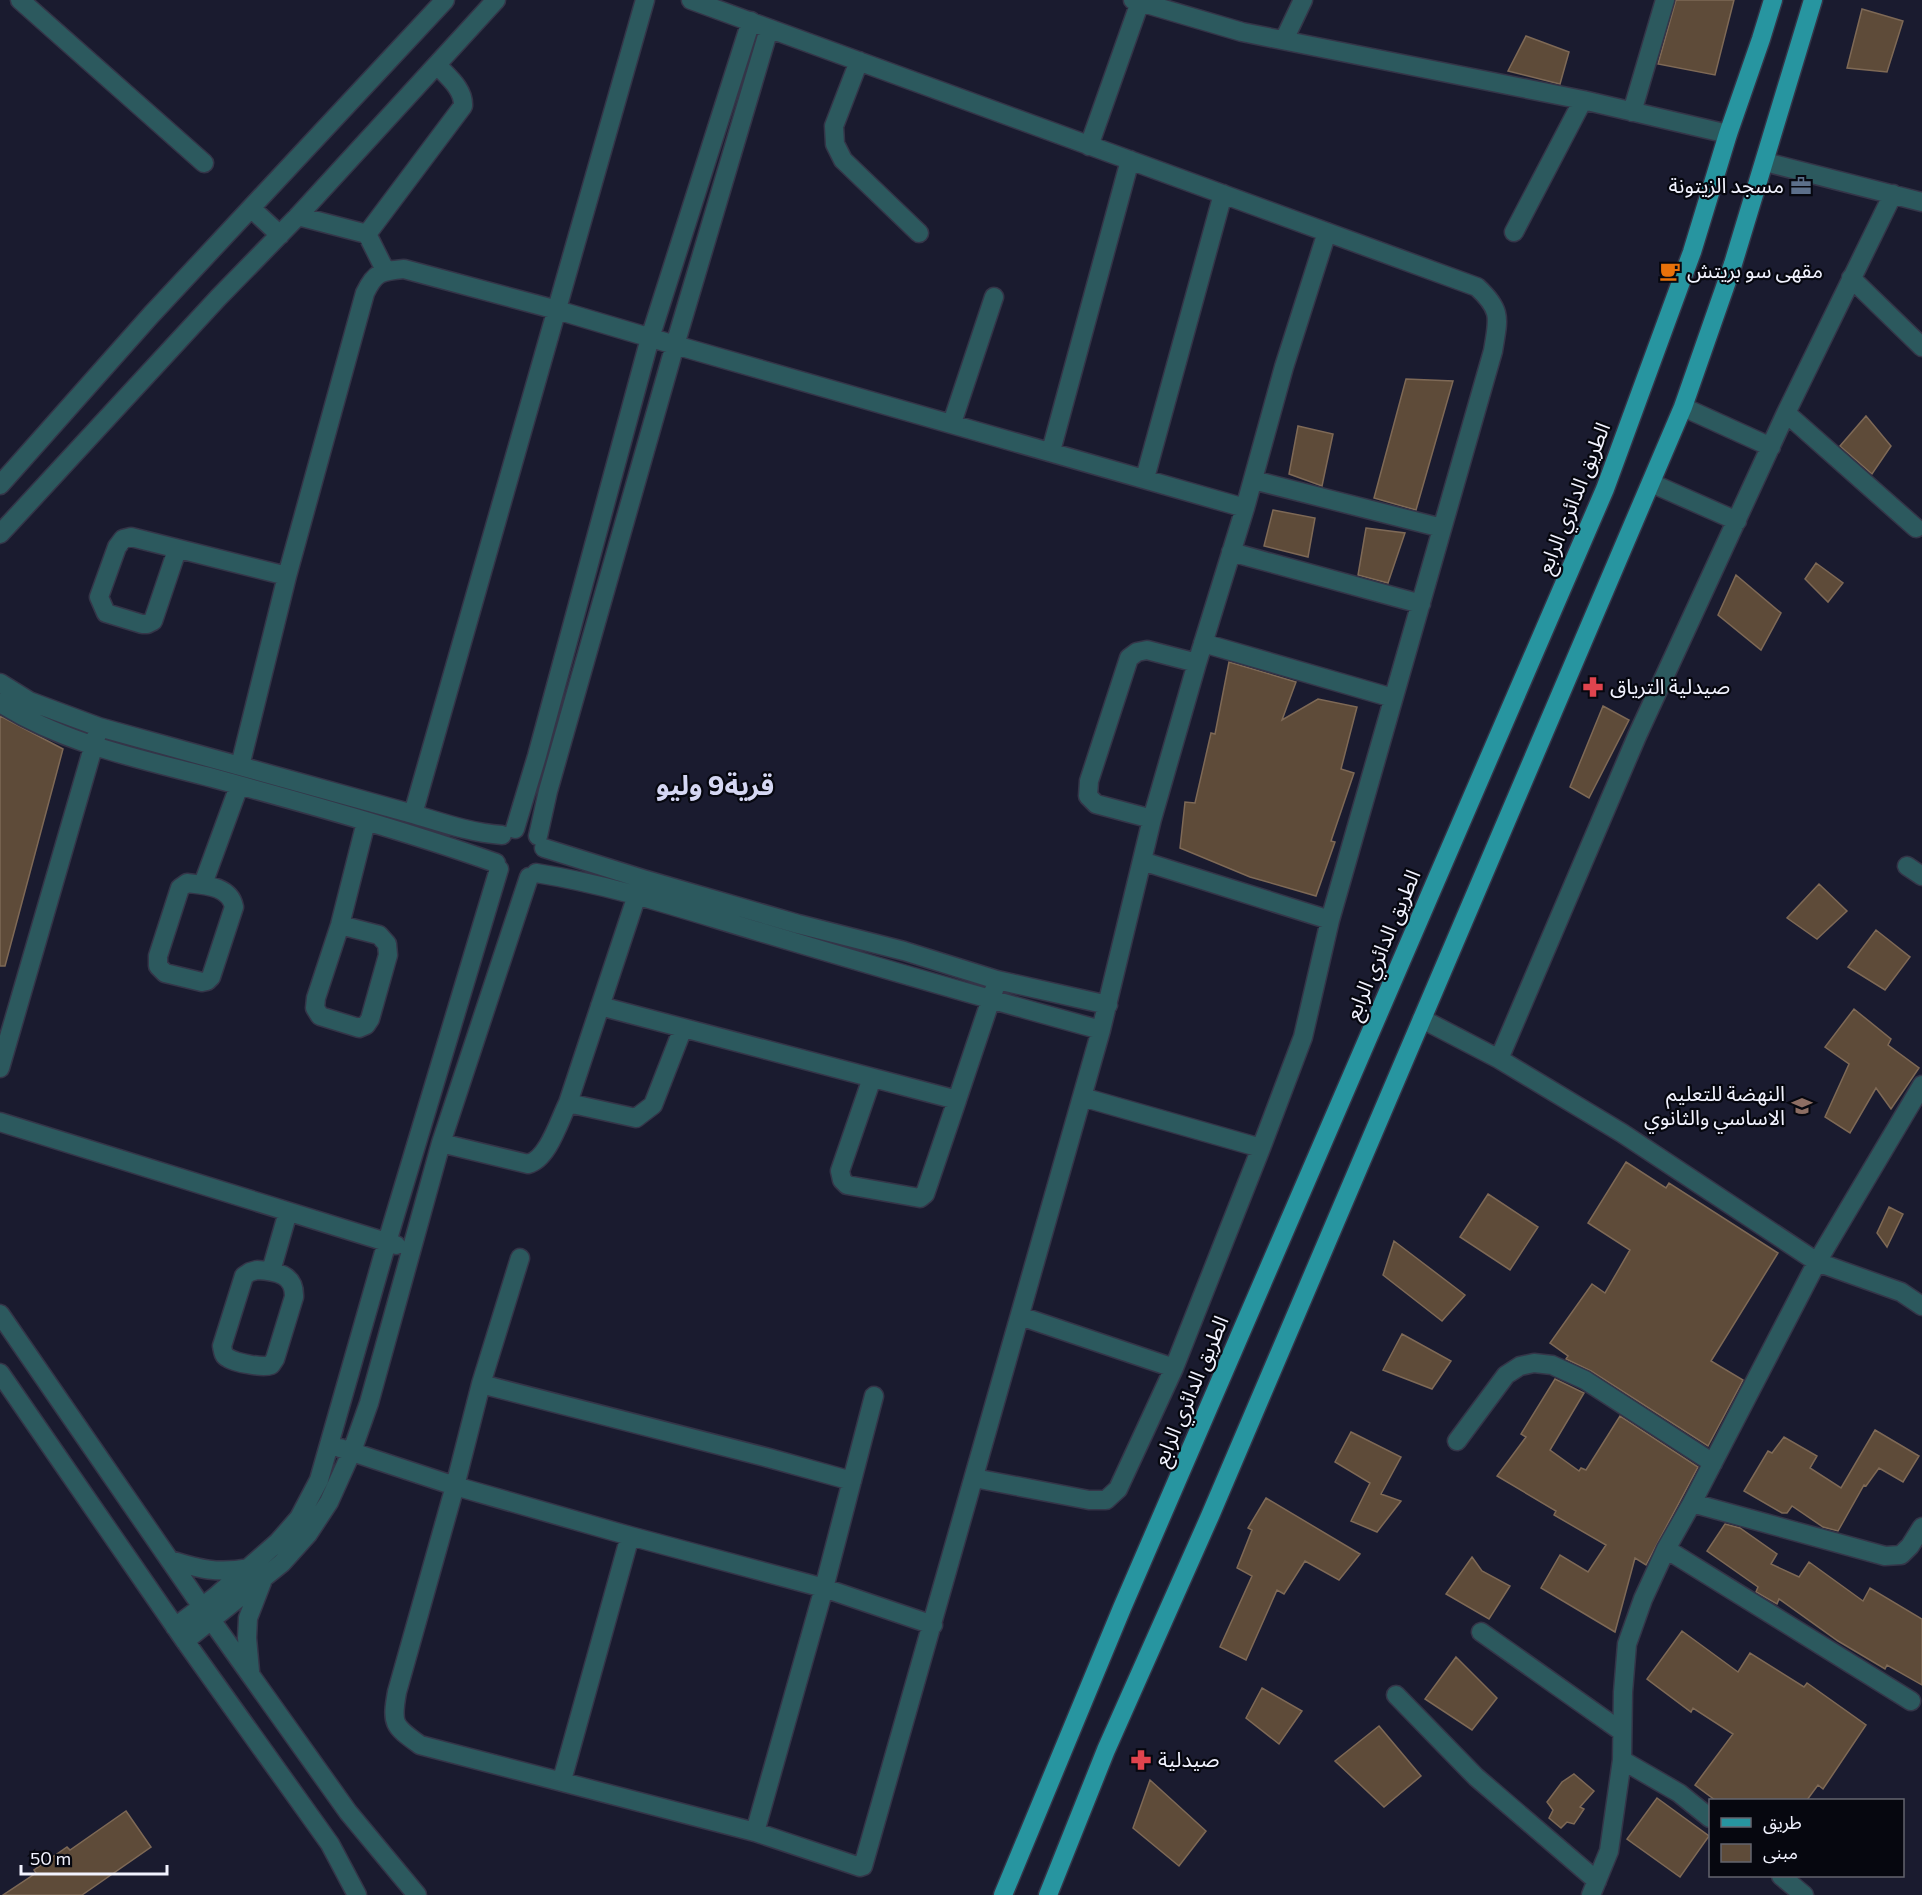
<svg xmlns="http://www.w3.org/2000/svg" width="1922" height="1895" font-family="Commissioner,'Noto Sans Arabic',sans-serif">
<rect width="100%" height="100%" fill="#1a1b2f"/>
<path fill="#5e4b39" stroke="#7e6956" stroke-width="1.5" d="M1676 0H1734L1715 75 1658 64Z
M1862 9 1903 21 1887 72 1847 68Z
M1526 36 1569 52 1560 84 1508 71Z
M1406 379 1453 381 1416 510 1374 498Z
M1866 416 1891 446 1872 474 1840 446Z
M1298 426 1333 434 1322 486 1289 474Z
M1273 510 1315 518 1308 557 1264 546Z
M1366 528 1405 533 1388 583 1358 575Z
M1816 563 1843 583 1828 602 1805 579Z
M1736 575 1781 613 1761 650 1718 615Z
M1229 662 1296 682 1282 720 1318 699 1357 707 1341 769 1354 773 1331 841 1335 842 1316 896 1250 877 1180 848 1185 802 1195 803 1211 733 1215 734Z
M1603 706 1629 720 1589 798 1570 787Z
M0 716 63 749 5 966H0Z
M1819 884 1847 911 1817 939 1787 918Z
M1876 930 1910 957 1885 990 1848 967Z
M1854 1009 1891 1039 1888 1045 1919 1068 1891 1109 1876 1088 1850 1133 1825 1117 1849 1064 1825 1047Z
M1626 1162 1666 1188 1669 1183 1778 1253 1711 1361 1743 1380 1708 1446 1591 1371 1566 1359 1568 1356 1550 1343 1592 1284 1605 1293 1630 1250 1588 1223Z
M1488 1194 1538 1227 1510 1270 1460 1237Z
M1889 1207 1903 1214 1887 1247 1877 1233Z
M1394 1241 1465 1295 1442 1321 1383 1275Z
M1402 1334 1451 1361 1432 1389 1383 1370Z
M1555 1379 1584 1393 1550 1450 1579 1471 1581 1468 1586 1470 1620 1416 1698 1467 1646 1565 1635 1558 1615 1632 1541 1588 1560 1555 1588 1572 1606 1545 1554 1515 1556 1511 1497 1476 1526 1437 1521 1434Z
M1875 1430 1919 1456 1903 1482 1879 1468 1866 1486 1864 1485 1838 1531 1823 1527 1792 1506 1787 1513H1782L1744 1491 1768 1451 1772 1453 1784 1437 1817 1456 1810 1468 1841 1488Z
M1351 1432 1401 1457 1381 1494 1401 1501 1377 1532 1351 1521 1370 1483 1335 1462Z
M1266 1498 1360 1554 1339 1580 1305 1561 1284 1594 1277 1590 1246 1660 1220 1647 1252 1576 1237 1568 1252 1530 1248 1528Z
M1725 1524 1740 1528 1777 1554 1771 1564 1799 1577 1809 1562 1863 1601 1870 1588 1922 1619V1685L1887 1665 1885 1669 1838 1641 1779 1599 1777 1604 1756 1592 1758 1587 1707 1551Z
M1472 1557 1482 1571 1510 1586 1489 1619 1446 1594Z
M1682 1631 1738 1672 1750 1653 1804 1687 1807 1683 1866 1725 1823 1789 1818 1785 1807 1800H1715L1695 1785 1733 1734 1693 1708 1691 1712 1647 1679Z
M1456 1657 1497 1698 1472 1730 1425 1699Z
M1262 1688 1302 1711 1279 1744 1246 1718Z
M1379 1726 1421 1776 1384 1807 1335 1761Z
M1574 1774 1594 1791 1580 1807 1584 1809 1574 1824 1567 1822 1561 1828 1549 1818 1553 1810 1547 1802 1562 1782Z
M1150 1780 1206 1831 1179 1866 1133 1828Z
M1657 1798 1709 1836 1680 1877 1627 1839Z
M126 1811 151 1847 82 1895H3L36 1873 34 1870 67 1847 70 1850Z"/>
<g fill="none" stroke-linecap="round" stroke-linejoin="round">
<g stroke="#343548" stroke-width="21">
<path id="minor" d="M20 0 204 163
M691 0 1477 287C1503 311 1498 319 1493 351L1330 920 1303 1037 1261 1148 1174 1368 1118 1489 1106 1500H1089L974 1478
M1133 0 1242 32 1583 100 1728 134
M1284 40 1303 0
M859 61 834 126 835 144 843 160 919 233
M1632 112 1665 0
M1089 146 1140 2
M1765 162 1922 202
M251 208 280 235
M298 216 367 234
M1514 232 1583 100
M367 234 463 106C464 89 448 77 437 65
M367 234 385 270
M1851 278 1922 347
M1683 407 1771 447
M1786 413 1916 528
M952 423 994 297
M1051 451 1130 160
M1145 478 1223 194
M1253 480 1442 528
M1651 483 1737 521
M0 485 151 315 445 0
M0 534 218 298 298 216 496 0
M177 550 153 621 147 624H142L106 613 99 597 117 547 123 539 131 537 287 576
M1231 552 1421 604
M1203 643 1393 698
M0 683 29 701 99 727 413 814C443 823 471 833 502 835
M0 703C64 744 141 759 213 778 308 804 403 830 496 863
M240 766 287 576 365 293C375 272 381 271 404 269L557 310 675 345 1245 508
M413 814 645 0
M1152 819 1096 804 1088 796 1089 781 1129 658 1137 652 1147 650 1197 663
M515 829 537 756 650 338 751 21
M538 836 548 791 675 345 769 29
M544 848 643 879 798 924 904 951 997 980 1108 1005
M1142 861 1330 920
M1907 866 1922 876
M536 873C612 885 686 910 760 932 874 966 987 999 1101 1030
M187 883C205 885 230 886 234 907L211 977 207 981 202 982 165 973 158 966V956L180 888Z
M203 884 239 786
M640 886 568 1103 636 1118 653 1105 683 1028
M340 925 379 935 387 944 388 955 370 1019 366 1025 359 1028 320 1016 315 1008 316 998 340 925 366 822
M600 1006 957 1100 994 990
M1422 1019 1499 1059 1622 1133 1817 1262 1901 1292 1922 1306
M1499 1059 1637 736 1786 413 1893 194
M0 1068 97 734
M872 1078 840 1171 842 1180 847 1185 920 1198 925 1194 957 1100
M1082 1097 1261 1148
M0 1122 396 1245
M441 1143 528 1164C548 1159 559 1121 568 1103
M520 1258 481 1384 455 1486 397 1692C391 1725 394 1726 420 1745L755 1832 860 1867 863 1866 1101 1030 1152 819 1197 663 1245 508 1284 367 1327 232
M257 1270C276 1271 295 1274 294 1297L275 1359 271 1365C263 1368 236 1363 228 1358 223 1356 223 1351 222 1346L244 1276 250 1272Z
M271 1271 288 1212
M0 1314 202 1607 348 1812 417 1895
M1020 1316 1174 1368
M0 1373 185 1641 330 1844 357 1895
M481 1384 769 1458 852 1481
M1457 1441 1506 1375 1520 1366 1534 1363 1552 1365 1585 1380 1713 1463
M340 1448 455 1486 630 1536 824 1588 933 1625
M1692 1503 1885 1556 1901 1555 1910 1546 1922 1527
M1666 1549 1911 1701
M170 1560C200 1569 217 1574 249 1568
M175 1627 215 1597 278 1542 299 1518 319 1480 387 1242 499 869
M1481 1632 1621 1731
M185 1641 282 1563 308 1534 329 1502 352 1451 369 1403 441 1143 529 877
M250 1671 247 1638 248 1618 262 1582
M1396 1695 1476 1777 1597 1881
M1622 1760 1679 1793 1710 1818
M562 1780 630 1536
M755 1832 824 1588 874 1396
M1781 1876 1804 1895
M1591 1895 1609 1851 1622 1760 1623 1692 1627 1644 1643 1599 1666 1549 1692 1503 1817 1262 1922 1085"/>
</g>
<g stroke="#343548" stroke-width="21">
<path id="major" d="M1003 1895 1122 1608 1605 489 1692 252 1728 134 1761 39 1773 0
M1048 1895 1106 1750 1210 1516 1683 407 1733 264 1813 0"/>
</g>
<use href="#minor" stroke="#2c595e" stroke-width="18"/>
<use href="#major" stroke="#2795a0" stroke-width="18"/>
</g>
<defs>
<g id="office-bare" transform="scale(1.62)"><path d="M-6-3h4V-5.5h4V-3h4V5H-6ZM-1-4.5V-3h2v-1.5ZM-6 0V1H6V0Z" fill="#5c6f8a" stroke="#06070f" stroke-width="2.5" paint-order="stroke"/></g>
<g id="cafe-bare" transform="scale(1.62)"><path d="M-5.5-4.5H6V0H3Q3 3.5 0 3.5H-2.5Q-5.5 3.5-5.5 0ZM3-3.2v2h1.7v-2ZM-6 4.5H4V6H-6Z" fill="#e8710a" stroke="#06070f" stroke-width="2.5" paint-order="stroke"/></g>
<g id="pharmacy-bare" transform="scale(1.62)"><path d="M-2-6h4v4h4v4h-4v4h-4v-4h-4v-4h4Z" fill="#e0444e" stroke="#06070f" stroke-width="2.5" paint-order="stroke"/></g>
<g id="school-bare" transform="scale(1.62)"><path d="M0-5L7-2L0 1L-7-2ZM-4 1L0 2.5L4 1V4Q0 6-4 4Z" fill="#8d6e63" stroke="#06070f" stroke-width="2.5" paint-order="stroke"/></g>
</defs>
<g fill-rule="evenodd">
<use href="#office-bare" x="1801" y="186"/>
<use href="#cafe-bare" x="1670" y="271"/>
<use href="#pharmacy-bare" x="1593" y="687"/>
<use href="#school-bare" x="1802" y="1106"/>
<use href="#pharmacy-bare" x="1141" y="1760"/>
</g>
<g text-anchor="middle" stroke-width="4.5" stroke-linejoin="round" paint-order="stroke">
<g font-size="21" fill="#f2f3ff" stroke="#06070f" text-anchor="start">
<text x="1784" y="193" text-anchor="end">مسجد الزيتونة</text>
<text x="1687" y="278">مقهى سو بريتش</text>
<text x="1610" y="694">صيدلية الترياق</text>
<text x="1785" y="1101" text-anchor="end">النهضة للتعليم<tspan x="1785" dy="24">الاساسي والثانوي</tspan></text>
<text x="1158" y="1767">صيدلية</text>
</g>
<g font-size="21" fill="#f2f3ff" stroke="#06070f">
<text transform="translate(1574 498) rotate(-68)" y="7">الطريق الدائري الرابع</text>
<text transform="translate(1383 945) rotate(-67)" y="7">الطريق الدائري الرابع</text>
<text transform="translate(1191 1391) rotate(-67)" y="7">الطريق الدائري الرابع</text>
</g>
<g font-size="27" font-weight="bold" fill="#d5d7f3" stroke="#06070f">
<text x="715" y="795">قرية9 وليو</text>
</g>
</g>
<rect x="1709" y="1799" width="195" height="78" fill="#06070f" stroke="#64656f" stroke-width="1.5"/>
<rect x="1721" y="1818" width="30" height="9" fill="#2795a0" stroke="#64656f" stroke-width="1.5"/>
<text x="1763" y="1829" font-size="18" fill="#f2f3ff">طريق</text>
<rect x="1721" y="1844" width="30" height="18" fill="#5e4b39" stroke="#64656f" stroke-width="1.5"/>
<text x="1763" y="1859" font-size="18" fill="#f2f3ff">مبنى</text>
<path d="M21 1865v9h146v-9" fill="none" stroke="#f2f3ff" stroke-width="3"/>
<text x="30" y="1865" font-size="18" fill="#f2f3ff" stroke="#06070f" stroke-width="4.5" paint-order="stroke">50 m</text>
</svg>
